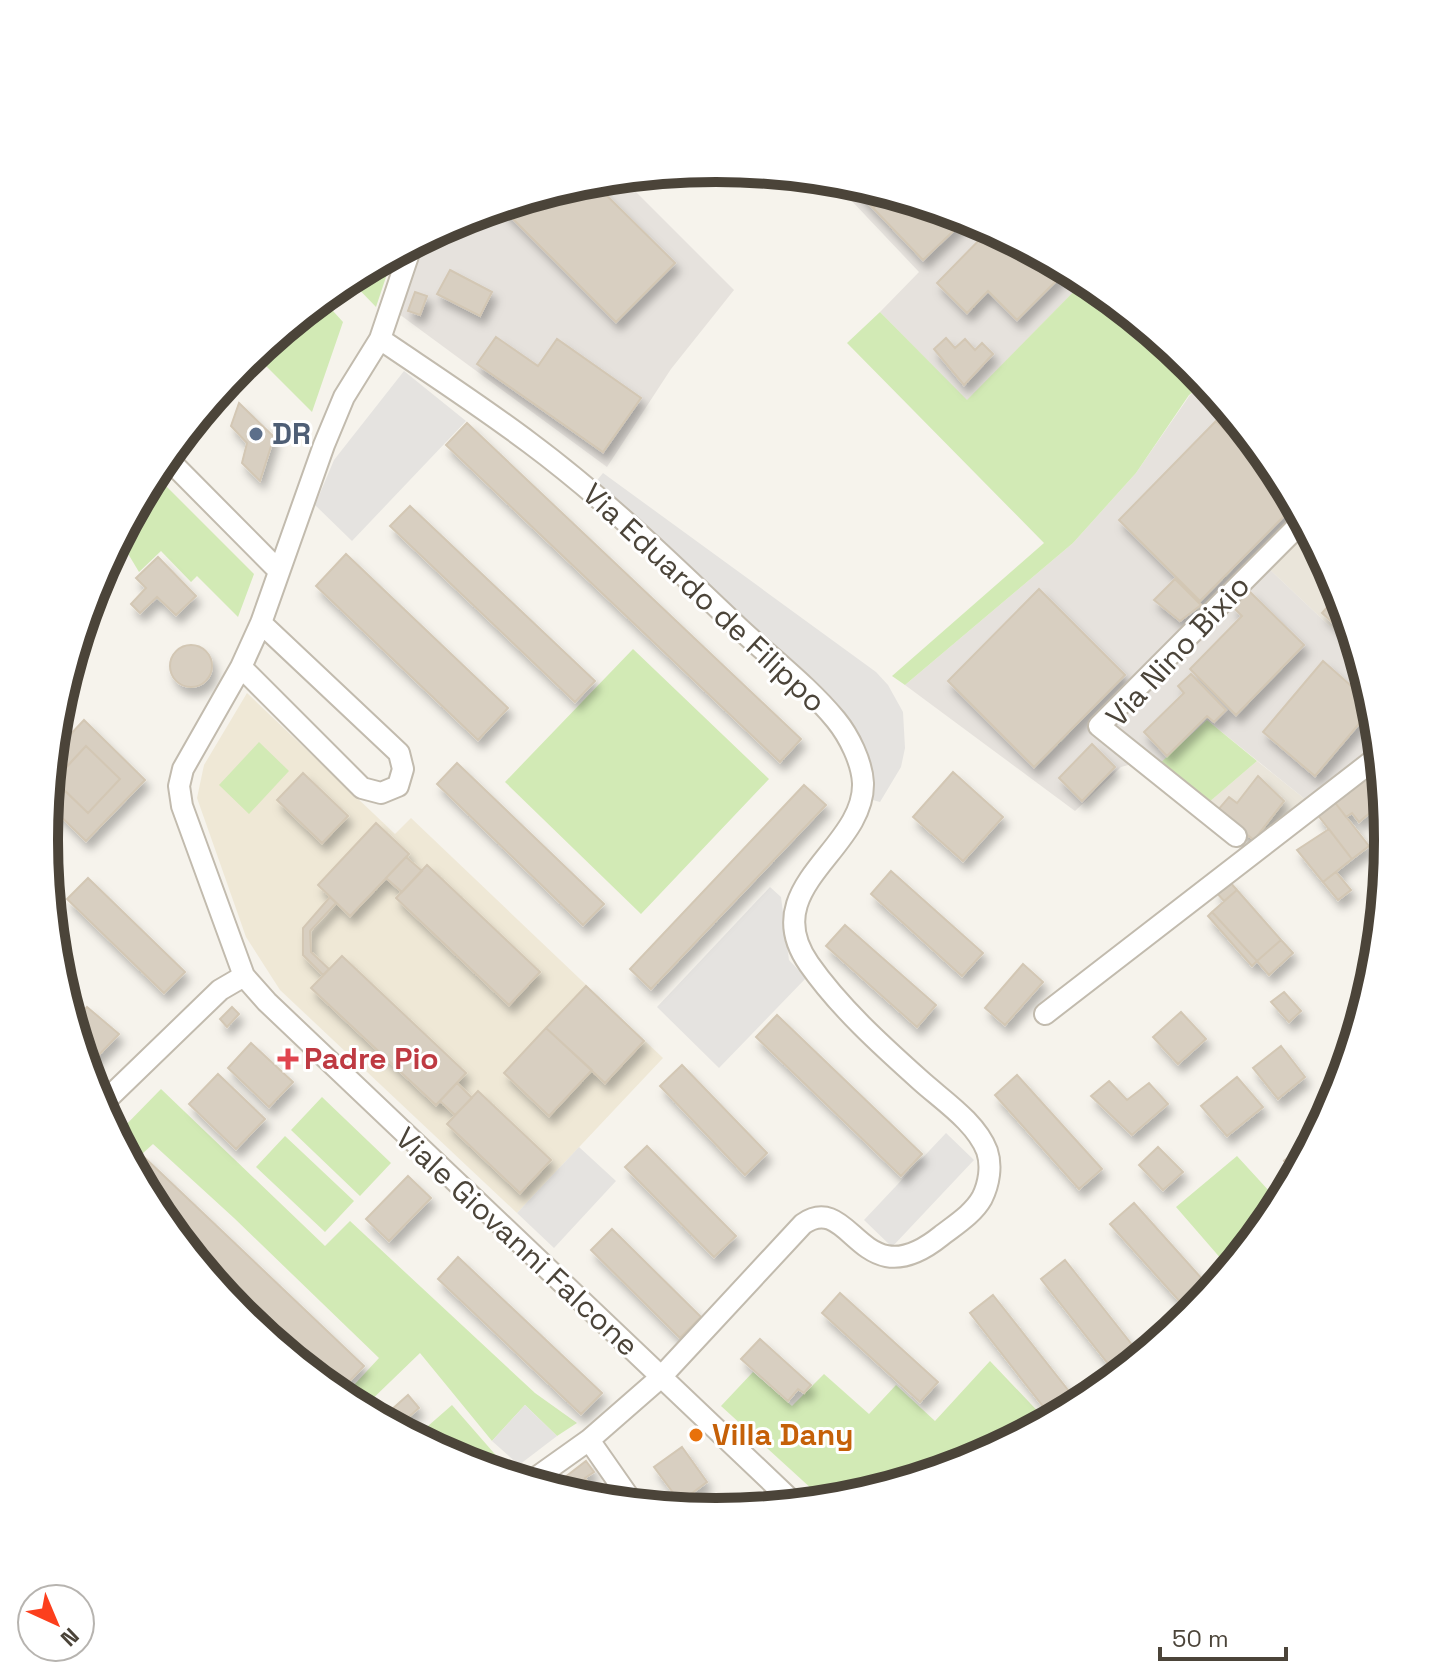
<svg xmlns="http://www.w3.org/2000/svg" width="1432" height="1679" font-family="'Space Grotesk',sans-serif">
<defs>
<filter id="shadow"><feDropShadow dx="4.5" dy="8" stdDeviation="4" flood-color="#0004"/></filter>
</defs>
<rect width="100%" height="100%" fill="#f6f3ec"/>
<path fill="#eae5da" d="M1305 522 1337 583 1359 654 1263 563Z
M1257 761 1311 804 1245 853 1195 814Z"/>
<path fill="#e6e2dd" d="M621 177 734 290 671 369 607 467 399 314 427 236 459 218 585 180Z
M831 179 848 181 974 219 1086 279 967 401 880 312 919 272Z
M1207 383 1275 467 1305 522 1263 563 1359 654 1375 709 1379 748 1311 804 1207 720 1147 776 1132 764 1121 767 1075 811 905 685 1073 543 1136 473 1190 395Z"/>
<path fill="#efe8d6" d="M247 693 395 834 411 818 663 1058 517 1213 280 990 246 937 197 798 204 765Z"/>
<path fill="#d2eab5" d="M394 253 376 307 348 278Z
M1086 279 1191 365 1207 383 1189 395 1136 473 1073 543 905 685 892 676 1044 543 847 343 880 312 967 400Z
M331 290 323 300 343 322 312 412 254 354Z
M158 478 254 574 238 617 197 576 191 582 161 551 139 572 121 542 142 495Z
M633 649 769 779 641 914 505 782Z
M1207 720 1257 761 1208 803 1158 765Z
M259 742 289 771 249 814 219 785Z
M161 1089 325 1246 350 1221 535 1393 577 1423 557 1436 525 1405 492 1441 420 1353 362 1409 342 1398 379 1358 234 1218 153 1144 131 1164 116 1135Z
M322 1097 391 1163 360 1196 291 1130Z
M285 1136 354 1201 325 1232 256 1167Z
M1237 1156 1270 1192 1298 1169 1274 1213 1229 1268 1176 1207Z
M990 1361 1047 1421 973 1461 847 1499 825 1501 721 1406 753 1372 792 1406 824 1374 869 1414 896 1385 935 1421Z
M452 1405 500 1460 489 1469C463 1461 438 1454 420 1433Z"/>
<path fill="#e5e3e0" d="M404 371 466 421 352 541 315 505 334 460Z
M603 473 876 672 888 685 903 712 905 748 901 767 880 802 862 797 850 743 589 490Z
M770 887 781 897 789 960 806 978 719 1068 657 1007Z
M946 1133 974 1160 892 1247 864 1220Z
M579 1147 616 1181 554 1248 517 1213Z
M525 1405 557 1436 519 1465 492 1441Z"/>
<path fill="#d8cfc1" stroke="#d3c7b4" stroke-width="2" filter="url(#shadow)" d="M591 180 675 263 616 322 500 206Z
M847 180 848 181 889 193 873 208Z
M889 193 968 217 923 260 873 208Z
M991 228 1068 269 1017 320 988 291 967 313 937 283Z
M450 270 492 292 480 316 437 294Z
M415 292 427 296 420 315 408 311Z
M496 337 538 366 557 339 641 398 603 452 477 364Z
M946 338 955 348 965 339 975 350 982 343 993 354 964 385 934 349Z
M239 403 274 437 260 481 242 463 247 443 231 426Z
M1216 421 1290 494 1295 505 1200 601 1119 520Z
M467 423 801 739 780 762 446 445Z
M410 506 595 681 575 702 390 526Z
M346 554 508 708 478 740 316 586Z
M158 557 196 596 176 615 157 597 140 613 131 604 146 588 136 578Z
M1175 579 1201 605 1180 621 1154 600Z
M1039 589 1125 675 1034 767 948 681Z
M1249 591 1304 645 1236 715 1190 669 1242 616 1233 607Z
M1340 593 1355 643 1322 613Z
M170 666a21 21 0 1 1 42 0a21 21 0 1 1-42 0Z
M1323 661 1374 706 1315 776 1263 732Z
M1191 674 1226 710 1214 722 1207 716 1167 756 1144 732 1184 693 1178 686Z
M84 720 145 780 86 841 51 807 65 791 88 813 120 779 86 746 63 771 52 761 53 753Z
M1092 744 1115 767 1082 801 1059 778Z
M86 746 120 779 88 813 54 780Z
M457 763 604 904 583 925 437 784Z
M953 772 1003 817 963 861 913 817Z
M303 773 348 816 322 843 277 800Z
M1365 775 1378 792 1371 798 1378 806 1359 822 1352 813 1346 817 1333 800Z
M1258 776 1284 801 1254 840 1217 811 1229 797 1237 803Z
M804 785 826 805 651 989 630 969Z
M1333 800 1369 846 1352 859 1317 814Z
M376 823 409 854 350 916 318 885Z
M1329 829 1352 859 1323 882 1297 850Z
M406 857 422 871 402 892 386 878Z
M427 865 540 972 509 1005 396 898Z
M891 871 983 953 962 976 871 894Z
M1336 872 1351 890 1338 900 1323 882Z
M88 878 185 972 164 993 67 899Z
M1228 880 1237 890 1224 901 1216 892Z
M1237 890 1281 940 1257 961 1212 912Z
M330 897 336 903 310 931 311 952 329 969 323 975 303 955V928Z
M1212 912 1257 961 1252 966 1208 916Z
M845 925 936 1005 917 1027 826 946Z
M1281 940 1293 953 1269 975 1257 961Z
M342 956 466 1073 436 1105 311 988Z
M1023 964 1043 982 1005 1025 985 1008Z
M586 986 644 1041 605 1083 546 1028Z
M1284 992 1301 1011 1289 1022 1271 1002Z
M87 1007 119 1034 93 1061 81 1048 73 1022Z
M232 1007 239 1014 227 1027 220 1019Z
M1181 1012 1206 1039 1178 1064 1153 1037Z
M777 1015 922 1154 901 1176 756 1037Z
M546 1028 592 1070 549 1116 504 1073Z
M251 1043 293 1082 269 1107 228 1068Z
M1281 1046 1305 1077 1278 1099 1253 1068Z
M682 1065 767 1153 745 1175 660 1086Z
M218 1074 265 1119 236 1149 189 1104Z
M1017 1075 1102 1169 1079 1189 995 1095Z
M1237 1077 1263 1107 1227 1136 1201 1106Z
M1109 1081 1127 1100 1149 1083 1168 1104 1132 1135 1091 1096Z
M457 1083 472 1098 455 1115 440 1101Z
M478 1091 551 1160 520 1193 447 1124Z
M647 1146 736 1236 714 1257 625 1167Z
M1302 1146 1307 1153 1293 1172 1284 1161Z
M1158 1147 1183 1172 1163 1190 1139 1165Z
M143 1156 364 1366 343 1388 156 1210 133 1167Z
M408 1176 431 1198 389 1241 366 1219Z
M1134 1203 1212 1290 1191 1314 1110 1224Z
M612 1229 701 1317 680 1338 591 1250Z
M458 1257 602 1393 581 1414 438 1279Z
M1065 1260 1141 1356 1117 1375 1041 1279Z
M840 1293 938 1382 920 1402 822 1313Z
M993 1295 1072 1395 1049 1414 970 1313Z
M760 1339 811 1385 804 1393 798 1389 788 1401 741 1359Z
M408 1395 419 1408 397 1427 381 1419Z
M682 1447 707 1482 680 1502 654 1467Z
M586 1461 594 1472 585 1478 600 1500 551 1488Z"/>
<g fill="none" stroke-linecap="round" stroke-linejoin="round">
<g stroke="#c2bbae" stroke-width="24">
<path id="minor" d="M412 244 380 339 344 397 324 445 261 623 241 667 183 769 179 786 182 806 244 976 267 1002 795 1504
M380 339C430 373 481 406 530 443 604 498 672 564 739 628 771 658 808 686 836 720 849 736 862 762 863 783 865 850 755 887 809 964 839 1007 881 1045 920 1080 942 1100 976 1122 987 1151 992 1166 989 1184 982 1198 973 1214 955 1225 941 1236 860 1301 852 1190 803 1224L660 1378 589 1440 530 1482
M165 456 279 571
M241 667 362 788 381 793 398 786 403 769 399 753 261 623
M1236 836 1099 726 1304 520
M1045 1014 1380 755
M100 1106 220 990 244 976
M589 1440 633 1503"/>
</g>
<use href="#minor" stroke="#fff" stroke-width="20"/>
</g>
<circle fill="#5c6f8a" stroke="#fff" stroke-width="3" cx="256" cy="434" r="8"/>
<path fill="#e0444e" stroke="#fff" stroke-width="3" d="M284 1047h8v8h8v8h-8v8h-8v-8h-8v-8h8z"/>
<circle fill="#e8710a" stroke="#fff" stroke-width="3" cx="696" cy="1435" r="8"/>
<g text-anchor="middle" stroke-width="6" stroke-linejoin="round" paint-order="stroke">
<g font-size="30" font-weight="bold" fill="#4e5e75" stroke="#fff" text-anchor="start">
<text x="272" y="444">DR</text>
</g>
<g font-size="30" fill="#4b4439" stroke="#fff">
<text transform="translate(704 598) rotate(43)" y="10">Via Eduardo de Filippo</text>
<text transform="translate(1178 651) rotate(-47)" y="10">Via Nino Bixio</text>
<text transform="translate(517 1242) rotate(43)" y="10">Viale Giovanni Falcone</text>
</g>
<g font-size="30" font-weight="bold" fill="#be3a42" stroke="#fff" text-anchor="start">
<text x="304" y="1069">Padre Pio</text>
</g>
<g font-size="30" font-weight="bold" fill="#c56008" stroke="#fff" text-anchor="start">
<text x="712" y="1445">Villa Dany</text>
</g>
</g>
<path d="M0 0H1432V1679H0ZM58 840a658 658 0 1 1 1316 0a658 658 0 1 1-1316 0Z" fill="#fff" fill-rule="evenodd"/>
<path fill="none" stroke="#4b4439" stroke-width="10" d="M58 840a658 658 0 1 1 1316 0a658 658 0 1 1-1316 0Z"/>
<g transform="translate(56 1623) rotate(136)"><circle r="38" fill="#ffffff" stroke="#b7b4b0" stroke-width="2"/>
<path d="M0-6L14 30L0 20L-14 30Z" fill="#fc3f1d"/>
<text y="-12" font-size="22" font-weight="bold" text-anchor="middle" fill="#4b4439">N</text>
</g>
<path d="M1160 1647v12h126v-12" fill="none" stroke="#4b4439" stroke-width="4"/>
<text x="1172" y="1647" font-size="24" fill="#4b4439" stroke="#ffffff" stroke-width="6" paint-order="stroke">50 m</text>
</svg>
